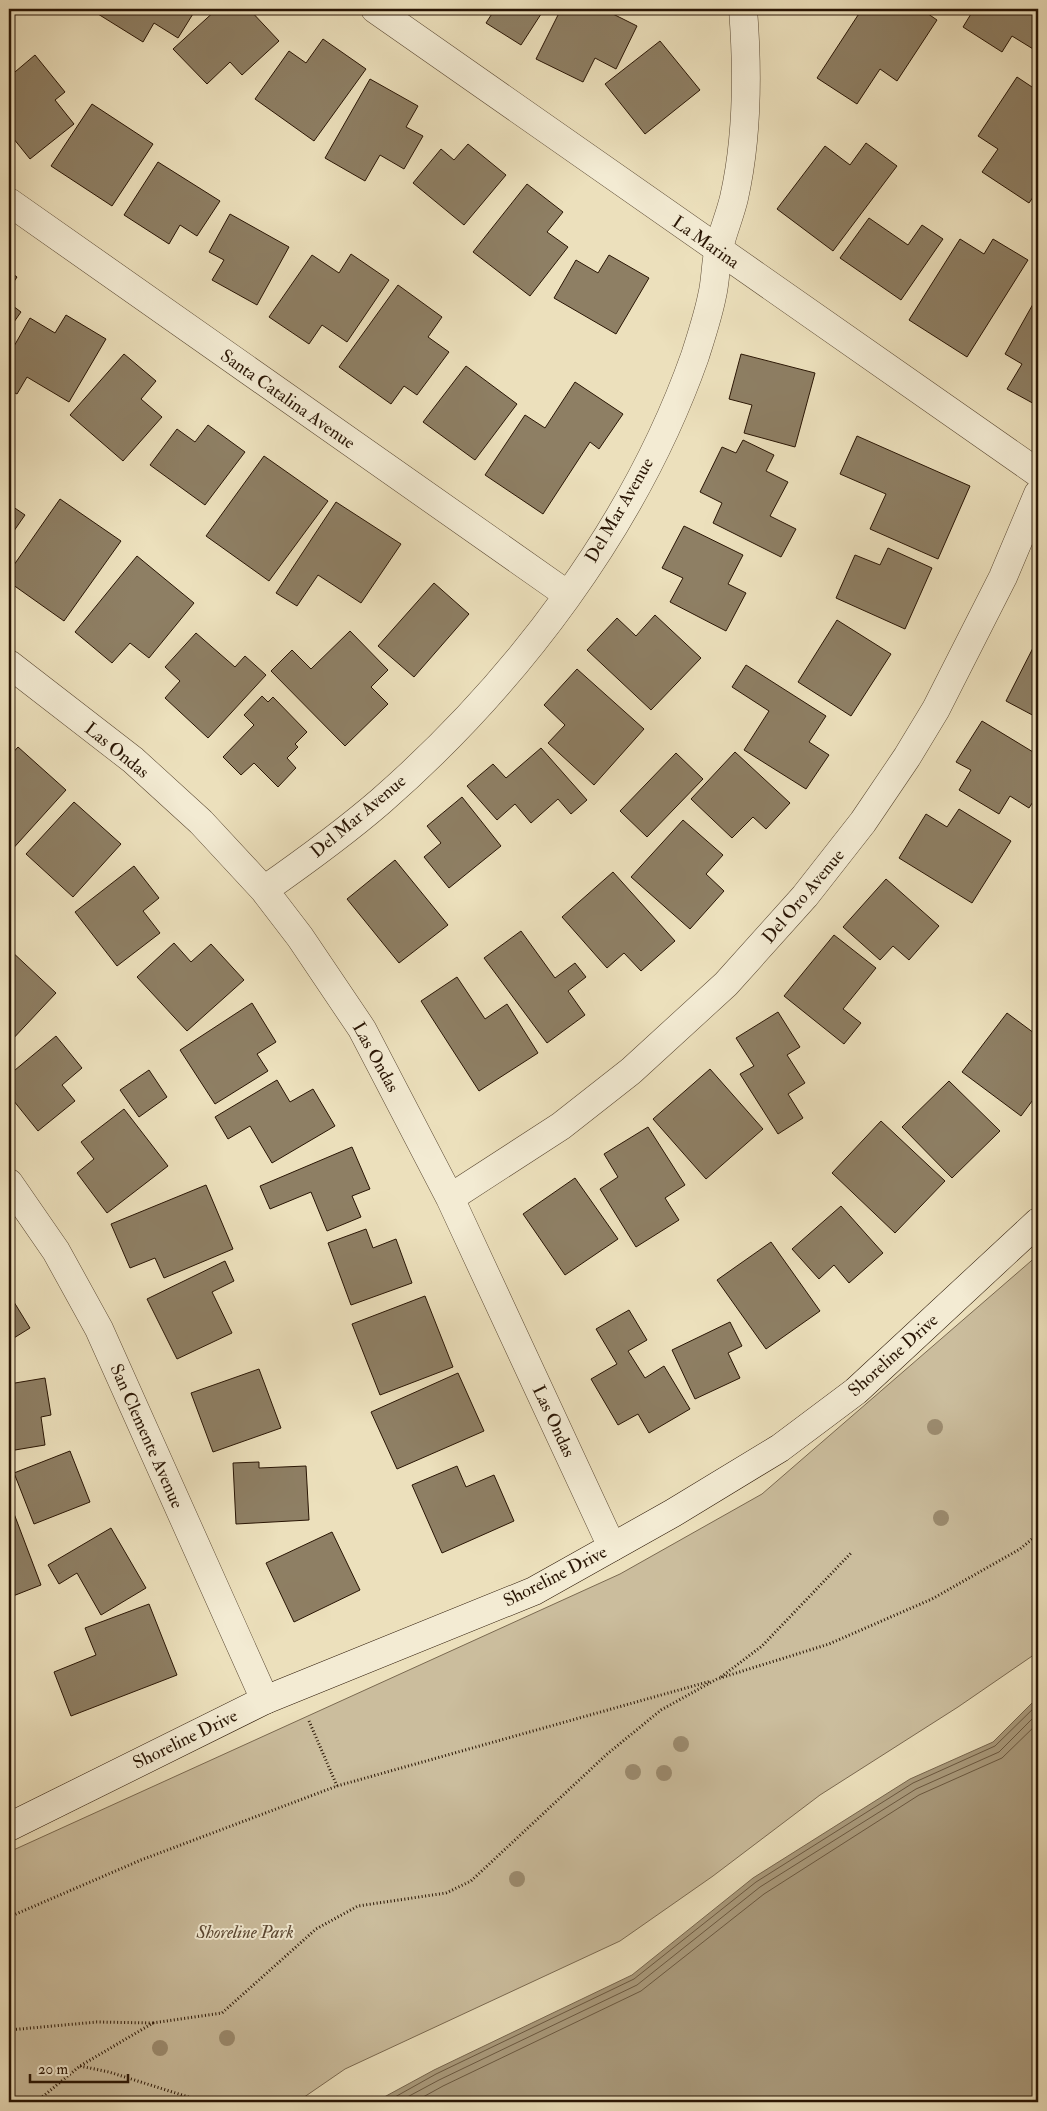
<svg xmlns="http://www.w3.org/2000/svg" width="1047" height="2111" font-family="'IM FELL Double Pica',serif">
<rect width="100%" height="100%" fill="#ece0bc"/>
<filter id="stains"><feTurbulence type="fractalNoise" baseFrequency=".004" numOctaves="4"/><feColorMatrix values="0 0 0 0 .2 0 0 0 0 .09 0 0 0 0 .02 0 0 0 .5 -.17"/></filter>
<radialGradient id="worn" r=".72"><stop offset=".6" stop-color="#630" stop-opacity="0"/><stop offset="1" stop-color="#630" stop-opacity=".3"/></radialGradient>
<path fill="#cbbd9d" stroke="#7a6950" d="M1038 1255V1652L958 1707 820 1795 713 1876 620 1941 345 2069 297 2102H9V1852L620 1574 762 1494Z"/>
<path fill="#aa9b7d" stroke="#76654d" d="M1038 1697V2102H375L434 2070 632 1975 753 1878 910 1779 993 1742Z"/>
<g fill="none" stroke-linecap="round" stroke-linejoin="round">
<path stroke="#6a5840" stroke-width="1" d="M386 2102 436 2074 634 1979 756 1882 913 1783 995 1746 1038 1704
M398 2102 439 2080 637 1985 760 1887 916 1789 999 1752 1038 1713
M414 2102 443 2086 641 1991 764 1894 919 1795 1002 1758 1038 1723"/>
</g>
<path fill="#8e7f64" stroke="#291504" d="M102 9H196L178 38 154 23 143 42 98 14Z
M217 9H249L279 41 242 75 230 62 207 84 173 49Z
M495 9H539L543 11 521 45 486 23Z
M561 9H603L637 26 616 69 595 58 583 82 536 59Z
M862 9H921L937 20 897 81 880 69 857 104 817 78Z
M974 9H1038V52L1012 36 1002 52 963 27Z
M323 39 366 69 314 141 255 99 289 51 306 63Z
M660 41 700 90 645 134 605 84Z
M35 55 65 92 55 100 74 124 30 159 9 133V77Z
M1017 77 1038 91V190L1029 203 982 172 998 149 978 136Z
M370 79 418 106 406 127 423 136 404 169 380 155 365 181 325 158Z
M92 104 153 144 112 206 51 166Z
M866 143 897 166 833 251 777 209 825 146 850 165Z
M468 144 506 175 464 225 413 183 441 149 454 160Z
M158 162 220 201 197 236 180 225 169 244 124 215Z
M527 184 563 212 547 232 568 247 530 296 473 252Z
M230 214 289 247 257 305 212 280 224 260 209 252Z
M869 218 908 245 922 225 943 239 901 300 840 258Z
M960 239 984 254 993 239 1028 260 967 357 909 320Z
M351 254 389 280 347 342 322 325 309 344 269 317 312 255 339 273Z
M609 255 649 278 616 334 554 298 576 260 598 273Z
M9 271 17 277 9 289Z
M398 285 442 317 428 337 449 352 417 395 404 386 391 404 339 367Z
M9 303 21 312 9 329Z
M1033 304 1038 307V406L1007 389 1022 364 1005 354Z
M66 315 106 339 69 402 27 377 17 394 9 390V355L30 318 55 333Z
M124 354 156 381 141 399 162 417 123 461 70 415Z
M741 354 815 373 795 447 744 433 752 405 729 399Z
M466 366 517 404 475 460 423 422Z
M575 382 623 414 599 449 590 442 543 514 485 475 525 415 545 428Z
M208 425 245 452 205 505 150 465 177 429 195 442Z
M857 436 970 486 938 559 870 529 886 494 840 474Z
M743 440 774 455 766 471 788 482 770 516 796 529 781 557 713 523 722 503 700 492 722 447 736 453Z
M264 456 328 501 269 581 206 536Z
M60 499 121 541 64 621 9 582V572Z
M336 502 401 544 361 603 318 575 297 606 276 593Z
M9 504 25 515 9 538Z
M684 526 743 555 728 584 746 593 726 631 670 602 683 578 662 568Z
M888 548 932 568 905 629 836 598 855 555 880 565Z
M137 556 194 603 149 658 130 643 112 663 75 632Z
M434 583 469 614 414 677 378 646Z
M655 615 701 658 651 710 587 650 617 618 636 636Z
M837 620 891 654 851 716 798 682Z
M350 631 388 670 371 687 388 704 345 746 271 671 292 650 311 669Z
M196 633 235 667 245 656 266 675 208 738 165 698 180 681 165 667Z
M1036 642 1038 644V718L1006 701Z
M746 665 826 716 809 742 829 755 806 789 744 750 769 711 732 687Z
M577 669 644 729 594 785 548 743 565 725 544 705Z
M262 696 268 702 273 697 307 732 295 744 298 747 287 758 296 768 278 787 254 763 241 775 223 757 254 725 244 715Z
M982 721 1038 755V794L1029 808 1010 796 999 814 959 790 971 770 956 762Z
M18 747 66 790 9 853V757Z
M541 748 587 800 571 814 558 799 531 823 515 804 497 820 467 786 493 764 506 778Z
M735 752 790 803 766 829 753 817 732 838 691 799Z
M676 753 703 779 647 837 620 811Z
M462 797 501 846 449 888 424 857 441 843 427 826Z
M74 802 121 844 73 897 26 854Z
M959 809 1011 841 972 903 899 858 926 814 947 827Z
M683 820 723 855 706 874 724 891 690 929 631 877Z
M395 860 448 925 399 963 347 899Z
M134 866 159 898 143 911 160 933 117 966 75 912Z
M613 872 675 941 641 971 624 953 607 968 562 917Z
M886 879 939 926 909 960 893 946 880 960 843 927Z
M521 931 555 978 575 963 586 977 568 991 585 1015 547 1043 484 958Z
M834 935 876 968 843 1009 861 1023 844 1044 784 996Z
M174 943 191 962 211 944 244 980 187 1031 137 977Z
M9 949 56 993 9 1043Z
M457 977 485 1019 507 1004 538 1053 479 1091 421 1001Z
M252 1003 276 1042 257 1054 268 1071 215 1104 180 1050Z
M778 1012 800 1047 787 1055 805 1083 788 1094 803 1118 778 1134 740 1074 754 1066 736 1038Z
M1007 1013 1038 1036V1093L1021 1116 962 1072Z
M56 1036 82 1068 62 1085 75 1101 38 1131 9 1095V1075Z
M710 1069 763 1129 706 1179 653 1119Z
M149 1070 167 1097 139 1117 120 1090Z
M277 1080 290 1102 313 1089 335 1126 272 1163 250 1126 228 1139 215 1117Z
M949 1081 1000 1131 952 1178 902 1127Z
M124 1109 168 1166 107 1213 77 1173 94 1159 81 1142Z
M881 1121 945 1181 895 1233 832 1173Z
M648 1127 685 1185 665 1198 679 1220 636 1247 600 1189 618 1177 604 1154Z
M352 1147 370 1189 352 1196 361 1217 327 1231 311 1192 270 1209 260 1186Z
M575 1178 618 1239 565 1275 523 1214Z
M206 1185 233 1249 164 1278 155 1258 130 1268 111 1224Z
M841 1206 883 1253 849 1283 834 1265 819 1279 792 1249Z
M366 1229 373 1248 396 1239 412 1283 351 1305 328 1243Z
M771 1242 820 1311 766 1349 717 1280Z
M225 1261 234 1281 212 1292 232 1333 177 1359 147 1299Z
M9 1294 30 1328 9 1341Z
M425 1296 453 1367 380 1395 352 1324Z
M629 1310 647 1340 628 1351 645 1378 664 1366 690 1409 649 1433 638 1414 618 1425 591 1379 617 1364 596 1329Z
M730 1322 742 1346 728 1353 740 1378 695 1399 672 1350Z
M259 1369 281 1428 213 1452 191 1393Z
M458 1373 484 1431 397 1469 371 1412Z
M45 1378 51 1415 41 1417 45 1445 9 1451V1384Z
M70 1451 90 1502 34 1524 14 1473Z
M259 1462V1468L306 1466 309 1520 236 1524 233 1463Z
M457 1466 466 1487 494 1475 514 1521 442 1553 412 1485Z
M13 1511 41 1585 13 1596 9 1586V1512Z
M111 1528 146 1588 101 1615 77 1573 59 1584 48 1565Z
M332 1532 360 1590 294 1622 266 1563Z
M149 1604 177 1675 71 1716 54 1672 96 1655 85 1628Z
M9 1733 14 1746 9 1748Z"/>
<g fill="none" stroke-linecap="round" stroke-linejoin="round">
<g stroke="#5a4832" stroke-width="29">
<path id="minor" d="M9 202 568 595
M9 664 133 760 201 822 264 890 300 937 362 1029 450 1198 612 1547
M264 890C304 862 344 833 381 801 516 683 635 526 695 356 701 337 708 316 712 296 716 280 715 264 719 248 723 231 730 215 734 198 748 136 748 72 743 9
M9 1183 56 1251 99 1329 265 1700
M450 1198 561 1126 631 1071 726 984 805 896 863 822 907 757 936 709 1003 577 1038 494"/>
</g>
<g stroke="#5a4832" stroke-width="29">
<path id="tertiary" d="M375 9 1038 473"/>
</g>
<g stroke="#291504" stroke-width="29">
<path id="secondary" d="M9 1827 265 1700 534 1591 673 1513 780 1448 856 1391 1038 1222"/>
</g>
<path stroke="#291504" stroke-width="3" stroke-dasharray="1 2.5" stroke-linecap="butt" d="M721 1677 762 1646 852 1552
M309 1721 337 1786
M9 1917 141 1860 337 1786 711 1681
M153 2023 222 2013 316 1929 358 1906 446 1893 471 1881 606 1755 661 1710 717 1679 829 1644 932 1599 1020 1549 1038 1534
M9 2030 97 2022 153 2023 80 2066 36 2102
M80 2066 109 2072 201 2101 200 2102"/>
<use href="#minor" stroke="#f3ebd3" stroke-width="28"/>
<use href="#tertiary" stroke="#f3ebd3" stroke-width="28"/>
<use href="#secondary" stroke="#f3ebd3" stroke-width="28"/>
</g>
<g fill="#9c8c70">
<circle cx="935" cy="1427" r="8"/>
<circle cx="941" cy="1518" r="8"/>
<circle cx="681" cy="1744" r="8"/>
<circle cx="633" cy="1772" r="8"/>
<circle cx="664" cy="1773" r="8"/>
<circle cx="517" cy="1879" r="8"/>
<circle cx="227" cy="2038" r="8"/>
<circle cx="160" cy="2048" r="8"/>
</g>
<g text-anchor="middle" stroke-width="4" stroke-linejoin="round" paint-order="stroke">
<g font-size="18" fill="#291504" stroke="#f3ebd3">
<text transform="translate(706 242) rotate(35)" y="6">La Marina</text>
<text transform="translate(288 399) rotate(35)" y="6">Santa Catalina Avenue</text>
<text transform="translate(619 510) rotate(-60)" y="6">Del Mar Avenue</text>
<text transform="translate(117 750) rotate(39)" y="6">Las Ondas</text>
<text transform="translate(358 816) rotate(-40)" y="6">Del Mar Avenue</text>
<text transform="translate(803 896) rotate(-50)" y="6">Del Oro Avenue</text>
<text transform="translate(376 1057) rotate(61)" y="6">Las Ondas</text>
<text transform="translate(893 1355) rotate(-42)" y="6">Shoreline Drive</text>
<text transform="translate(554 1421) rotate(65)" y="6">Las Ondas</text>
<text transform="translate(147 1436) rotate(66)" y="6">San Clemente Avenue</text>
<text transform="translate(555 1576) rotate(-27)" y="6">Shoreline Drive</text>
<text transform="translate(185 1739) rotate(-26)" y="6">Shoreline Drive</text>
</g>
<g font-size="18" font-style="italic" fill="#5a4732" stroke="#f3ebd3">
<text x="245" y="1938">Shoreline Park</text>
</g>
</g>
<rect width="1047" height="2111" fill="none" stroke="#ece0bc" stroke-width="30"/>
<rect x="10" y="10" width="1027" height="2091" fill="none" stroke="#291504" stroke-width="2.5"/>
<rect x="15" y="15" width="1017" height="2081" fill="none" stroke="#291504"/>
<path d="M30 2074v8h98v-8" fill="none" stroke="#291504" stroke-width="2.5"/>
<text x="38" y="2074" font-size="15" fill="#291504" stroke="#f3ebd3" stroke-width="4" paint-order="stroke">20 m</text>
<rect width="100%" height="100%" filter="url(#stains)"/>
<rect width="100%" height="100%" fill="url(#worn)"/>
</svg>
